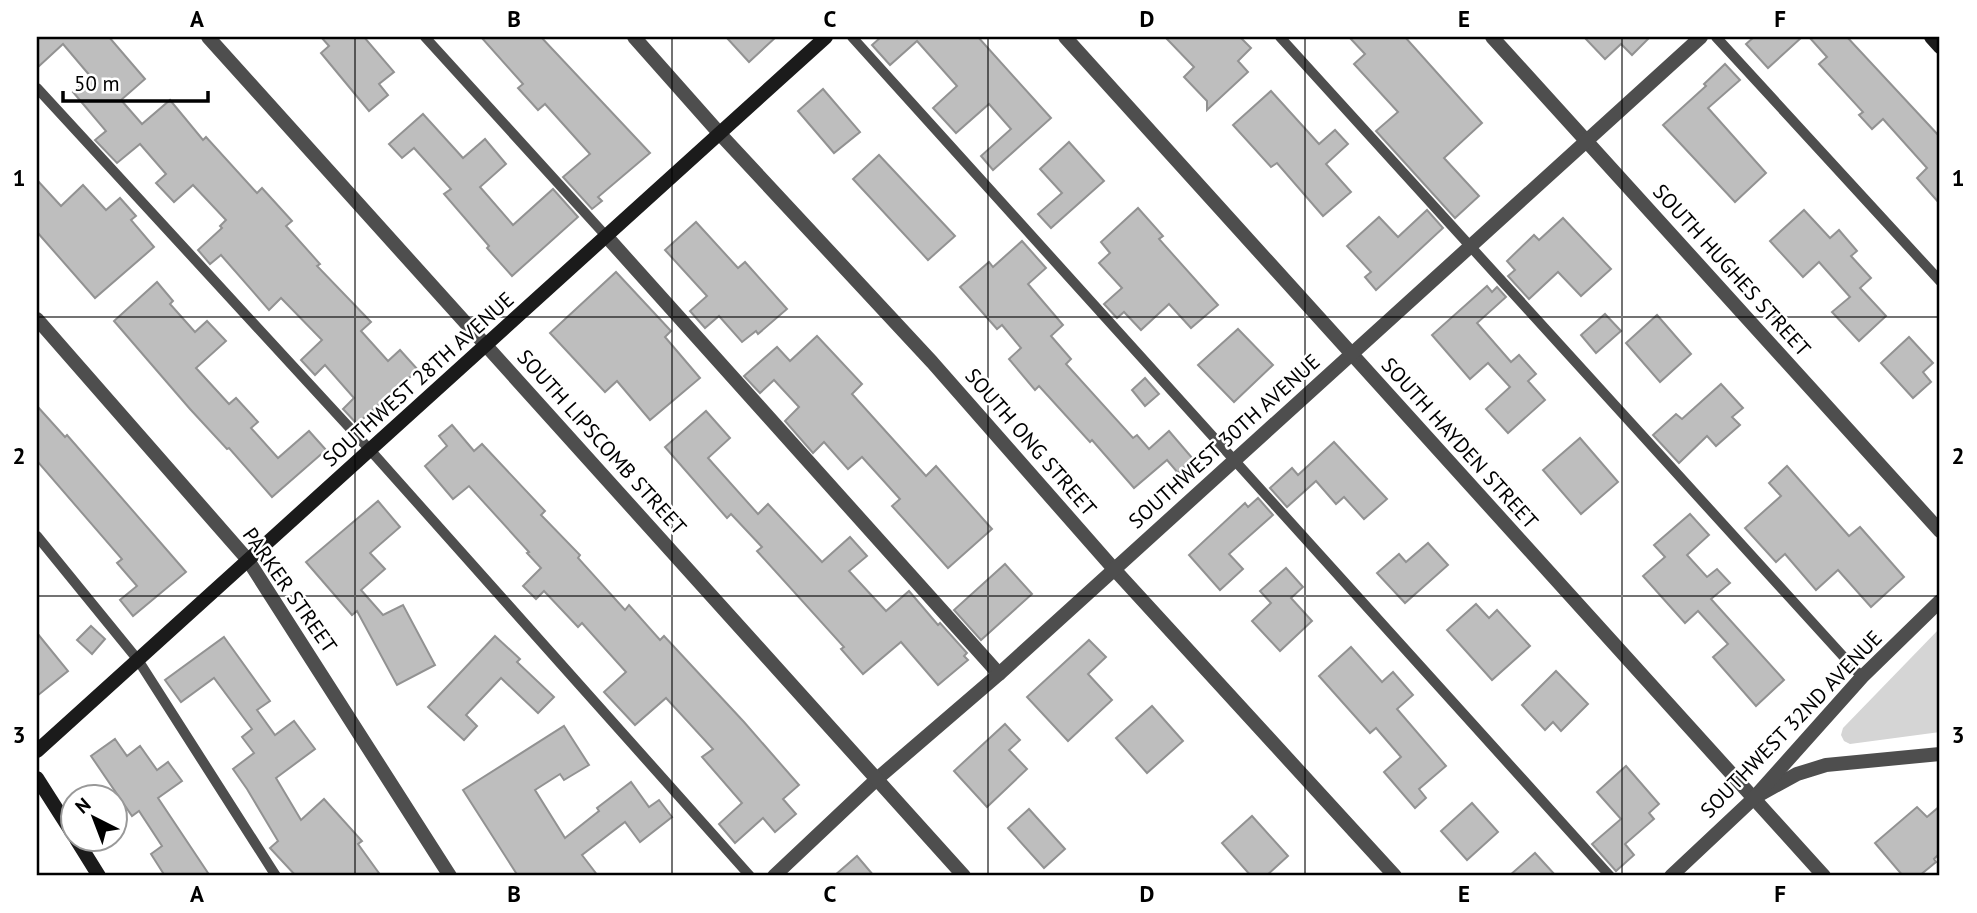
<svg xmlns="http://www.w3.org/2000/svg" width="1977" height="913" font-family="'PT Sans',sans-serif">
  <rect width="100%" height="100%" fill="#fff"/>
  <path fill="#d5d5d5" d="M1940,628V732L1850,744L1844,741L1841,735L1843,728Z"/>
  <g fill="#bebebe" stroke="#929292" stroke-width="2">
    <path d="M37,37H109L145,79L121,100L142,124L170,100L203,140L206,137L257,193L262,188L292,221L286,226L320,264L317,266L371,322L361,331L388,361L400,350L418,370L357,424L343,409L354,398L325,365L315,375L301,360L322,340L281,298L269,310L221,255L210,264L198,250L222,228L220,226L226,220L193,185L174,202L156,183L166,174L140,144L117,163L95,140L106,131L73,92L91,77L63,44L37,68Z"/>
    <path d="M321,37H364L394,72L379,84L388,95L369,111L321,53L329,46Z"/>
    <path d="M481,37H541L650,153L598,197L602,201L592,209L563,177L590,154L545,104L538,110L518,88L523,84Z"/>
    <path d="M726,37H776L749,62Z"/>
    <path d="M881,37H978L1051,118L993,170L981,156L1011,129L989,104L956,133L933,108L957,86L917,41L890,65L872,45Z"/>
    <path d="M1165,37H1240L1251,48L1238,61L1248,72L1207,110V101L1184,77L1194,67Z"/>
    <path d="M1349,37H1405L1482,123L1444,158L1479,196L1455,218L1376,131L1398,112L1354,64L1365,54Z"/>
    <path d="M1584,37H1650L1632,55L1621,44L1605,59Z"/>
    <path d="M1754,37H1802L1768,68L1746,44Z"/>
    <path d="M1809,37H1847L1940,137V204L1917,178L1927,168L1883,119L1872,129L1859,115L1863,112L1819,64L1827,57Z"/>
    <path d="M1725,64L1740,80L1708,108L1766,173L1735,202L1663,125L1706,86L1704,84Z"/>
    <path d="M823,89L860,132L834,153L798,111Z"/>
    <path d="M1271,91L1319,144L1335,130L1348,144L1326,164L1351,192L1323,216L1277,163L1271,167L1233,125Z"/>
    <path d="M423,114L463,158L485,139L506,164L480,187L513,225L553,189L578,217L512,276L487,248L489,246L444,194L451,189L414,148L402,158L389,144Z"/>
    <path d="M1069,142L1104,181L1051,228L1038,214L1062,193L1040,169Z"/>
    <path d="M879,155L955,236L928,260L853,179Z"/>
    <path d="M37,180L61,206L83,185L106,210L120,198L136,216L131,220L154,247L95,298L37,232Z"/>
    <path d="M1138,208L1163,236L1159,239L1218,305L1191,328L1169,304L1141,330L1124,312L1117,318L1104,304L1122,288L1099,263L1110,253L1101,242Z"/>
    <path d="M1427,210L1443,228L1376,290L1365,277L1371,272L1347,246L1379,217L1398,237Z"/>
    <path d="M1804,210L1830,238L1839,230L1857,251L1851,256L1871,278L1860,288L1886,316L1859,341L1832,312L1850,297L1819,262L1803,277L1770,241Z"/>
    <path d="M1563,218L1611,269L1581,296L1558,272L1529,299L1508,276L1515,270L1507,261L1534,235L1539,240Z"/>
    <path d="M696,222L738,268L745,262L787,309L758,334L756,331L742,342L719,316L705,328L690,311L707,296L665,250Z"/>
    <path d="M1022,241L1046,268L1028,284L1063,325L1051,336L1071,359L1066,364L1133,438L1137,435L1149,449L1169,431L1193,459L1178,473L1167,460L1134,488L1092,440L1090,442L1039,386L1035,390L1009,359L1021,348L1002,325L997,329L960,287L989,262L993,267Z"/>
    <path d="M616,272L671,331L665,337L700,378L650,420L617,381L605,392L550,333Z"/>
    <path d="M157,282L173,301L170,304L195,332L207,321L226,341L196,368L229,404L236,398L258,422L251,428L278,458L309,431L326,450L272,497L229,448L227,449L190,409L114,321Z"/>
    <path d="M1487,286L1492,292L1497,287L1506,297L1477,323L1511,362L1519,355L1536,374L1528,381L1545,400L1508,433L1486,409L1510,387L1488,363L1470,379L1432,335Z"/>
    <path d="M1605,314L1621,331L1596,353L1581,335Z"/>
    <path d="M1657,315L1691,354L1660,382L1626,343Z"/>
    <path d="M1238,329L1273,365L1234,402L1198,365Z"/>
    <path d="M817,336L862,384L852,394L926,476L936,466L992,529L948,568L892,506L900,499L862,457L848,469L824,442L813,453L785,421L799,407L774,380L760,393L744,376L777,347L790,361Z"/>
    <path d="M1909,337L1933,363L1923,372L1931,382L1913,398L1881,363Z"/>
    <path d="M1145,378L1159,394L1145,406L1132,390Z"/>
    <path d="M1721,384L1743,408L1732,417L1740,425L1716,446L1707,436L1679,463L1653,435L1676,414L1682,419Z"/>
    <path d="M37,406L65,437L67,435L186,572L133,616L120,600L137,586L117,563L122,559L37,461Z"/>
    <path d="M706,411L730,438L708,458L758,514L768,504L822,562L850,537L867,556L849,571L886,611L909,591L938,625L940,623L967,653L964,656L968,660L938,685L901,642L863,674L841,649L844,647L757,551L762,547L731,514L727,518L665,447Z"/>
    <path d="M452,425L474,451L482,444L545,511L541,515L580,555L578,558L625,610L629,605L660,640L664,636L744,722L799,785L783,799L796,814L775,832L763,818L735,843L719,824L742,803L702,757L713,749L666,698L635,725L604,692L626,672L582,623L578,627L544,591L536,599L523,586L541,568L527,553L529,552L469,486L453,499L425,466L447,446L439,436Z"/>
    <path d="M1580,438L1618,482L1581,514L1543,470Z"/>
    <path d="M1334,442L1387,499L1364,519L1344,497L1336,504L1316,481L1287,507L1270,488L1292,468L1298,475Z"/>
    <path d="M1787,466L1849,536L1860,527L1904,577L1871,607L1838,570L1816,590L1785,554L1776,562L1745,528L1781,496L1769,483Z"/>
    <path d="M1258,498L1273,515L1229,554L1243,569L1220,590L1189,555L1245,503L1248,507Z"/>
    <path d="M378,501L400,527L370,553L385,569L361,590L383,615L403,605L435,665L397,685L357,611L352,615L306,562Z"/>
    <path d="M1690,514L1709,535L1687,555L1707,577L1717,569L1730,583L1711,599L1784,680L1756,706L1713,657L1728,644L1698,611L1685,623L1643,576L1665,557L1654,545Z"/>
    <path d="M1428,543L1448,565L1405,603L1377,573L1399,554L1406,562Z"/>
    <path d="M1005,564L1032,594L981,640L954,610Z"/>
    <path d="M1286,568L1303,587L1291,598L1312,621L1280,651L1252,621L1271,603L1260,591Z"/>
    <path d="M1476,604L1489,618L1497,610L1530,646L1492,680L1447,630Z"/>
    <path d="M91,626L105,639L92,654L77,640Z"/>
    <path d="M37,633L68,671L37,696Z"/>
    <path d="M495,636L520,659L517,662L554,697L538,713L501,678L466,715L477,726L464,740L428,707Z"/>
    <path d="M224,637L270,701L257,710L275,735L294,721L315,749L276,778L301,820L324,799L362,841L358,844L381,876H296L270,848L278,841L247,789L233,769L254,753L242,737L252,729L214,678L181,702L165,680Z"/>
    <path d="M1089,640L1106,657L1088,674L1112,700L1068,741L1027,697Z"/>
    <path d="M1351,647L1382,682L1393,672L1413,695L1397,709L1446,766L1419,789L1426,798L1415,808L1384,772L1401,757L1376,728L1370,733L1319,676Z"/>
    <path d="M1556,671L1588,704L1561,731L1553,722L1545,730L1522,705Z"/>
    <path d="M1152,706L1183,741L1147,773L1116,738Z"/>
    <path d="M1005,724L1020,740L1009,750L1027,769L987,807L954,771Z"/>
    <path d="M564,726L589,765L564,780L560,774L535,790L565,838L599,811L597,808L631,782L649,807L659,800L672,817L640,842L625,822L582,855L598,876H518L463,790Z"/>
    <path d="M115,739L127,756L140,746L157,770L168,762L182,781L158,798L210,876H165L151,854L162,846L139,811L132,816L91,756Z"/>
    <path d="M1626,766L1659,804L1649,813L1654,819L1625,844L1634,855L1616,871L1592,844L1621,819L1597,792Z"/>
    <path d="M1472,803L1498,832L1467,860L1441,831Z"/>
    <path d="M1940,806V853L1934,859L1936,862L1919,876H1903L1875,843L1917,807L1927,817Z"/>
    <path d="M1029,809L1065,849L1044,868L1008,828Z"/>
    <path d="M1252,816L1288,856L1266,876H1251L1222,843Z"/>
    <path d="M1535,853L1556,876H1509Z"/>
    <path d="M857,856L874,876H834Z"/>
  </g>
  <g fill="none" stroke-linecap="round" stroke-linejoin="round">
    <g stroke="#4e4e4e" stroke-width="10">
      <path d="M425,37L607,237"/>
      <path d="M852,37L1610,876"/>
      <path d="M1280,37L1862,677"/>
      <path d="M1716,37L1940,281"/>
      <path d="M37,88L371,451L750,876"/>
      <path d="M37,536L138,660L276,876"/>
    </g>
    <g stroke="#4e4e4e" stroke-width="14">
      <path d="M634,37L720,134L932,362L1113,568L1395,876"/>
      <path d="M1065,37L1824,876"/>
      <path d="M1492,37L1940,531"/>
      <path d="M607,237L999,674"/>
      <path d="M37,319L248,560L450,876"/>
      <path d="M1757,796L1797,774L1826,765L1940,754"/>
      <path d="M774,876L878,778L999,674L1701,37"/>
    </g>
    <g stroke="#4e4e4e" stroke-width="14">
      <path d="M208,37L964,876"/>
      <path d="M1671,876L1753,799L1862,677L1940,601"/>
    </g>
    <g stroke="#1b1b1b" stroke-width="14">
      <path d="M1931,37L1940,47"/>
      <path d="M37,751C301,514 564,276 826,37"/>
      <path d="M37,778L74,836"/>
      <path d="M76,839L99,876"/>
    </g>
  </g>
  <path fill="none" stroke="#000" stroke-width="2" stroke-opacity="0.55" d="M355,37V876M672,37V876M988,37V876M1305,37V876M1622,37V876M37,317H1940M37,596H1940"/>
  <g text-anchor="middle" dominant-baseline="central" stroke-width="5" stroke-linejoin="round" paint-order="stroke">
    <g font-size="21" fill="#000" stroke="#fff">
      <text transform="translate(1732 270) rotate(48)">SOUTH HUGHES STREET</text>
      <text transform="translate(418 379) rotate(-42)">SOUTHWEST 28TH AVENUE</text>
      <text transform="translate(1224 441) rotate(-42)">SOUTHWEST 30TH AVENUE</text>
      <text transform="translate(602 442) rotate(48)">SOUTH LIPSCOMB STREET</text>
      <text transform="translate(1031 442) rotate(49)">SOUTH ONG STREET</text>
      <text transform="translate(1460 443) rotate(48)">SOUTH HAYDEN STREET</text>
      <text transform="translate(290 590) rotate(55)">PARKER STREET</text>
      <text transform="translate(1791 724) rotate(-46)">SOUTHWEST 32ND AVENUE</text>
    </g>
  </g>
  <rect width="1977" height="913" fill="none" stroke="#ffffff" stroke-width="77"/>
  <g transform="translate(94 818) rotate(318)"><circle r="33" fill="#ffffff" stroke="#999999" stroke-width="2"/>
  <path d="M0-5L12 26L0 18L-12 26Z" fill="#000000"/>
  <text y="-10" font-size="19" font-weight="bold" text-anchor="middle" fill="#000000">N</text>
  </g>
  <path d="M63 91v10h145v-10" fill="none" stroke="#000000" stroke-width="3.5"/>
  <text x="74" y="91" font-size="21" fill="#000000" stroke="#ffffff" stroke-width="5" paint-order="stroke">50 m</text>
  <rect x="38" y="38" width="1900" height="836" fill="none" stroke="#000" stroke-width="2.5"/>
  <g font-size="23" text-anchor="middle" font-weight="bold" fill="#000">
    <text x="197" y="27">A</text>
    <text x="514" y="27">B</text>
    <text x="830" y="27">C</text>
    <text x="1147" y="27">D</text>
    <text x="1464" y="27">E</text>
    <text x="1780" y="27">F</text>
    <text x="19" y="186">1</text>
    <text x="1958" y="186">1</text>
    <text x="19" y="464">2</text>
    <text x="1958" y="464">2</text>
    <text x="19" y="743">3</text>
    <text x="1958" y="743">3</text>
    <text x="197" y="902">A</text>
    <text x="514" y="902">B</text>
    <text x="830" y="902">C</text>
    <text x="1147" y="902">D</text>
    <text x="1464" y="902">E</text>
    <text x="1780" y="902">F</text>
  </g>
</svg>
